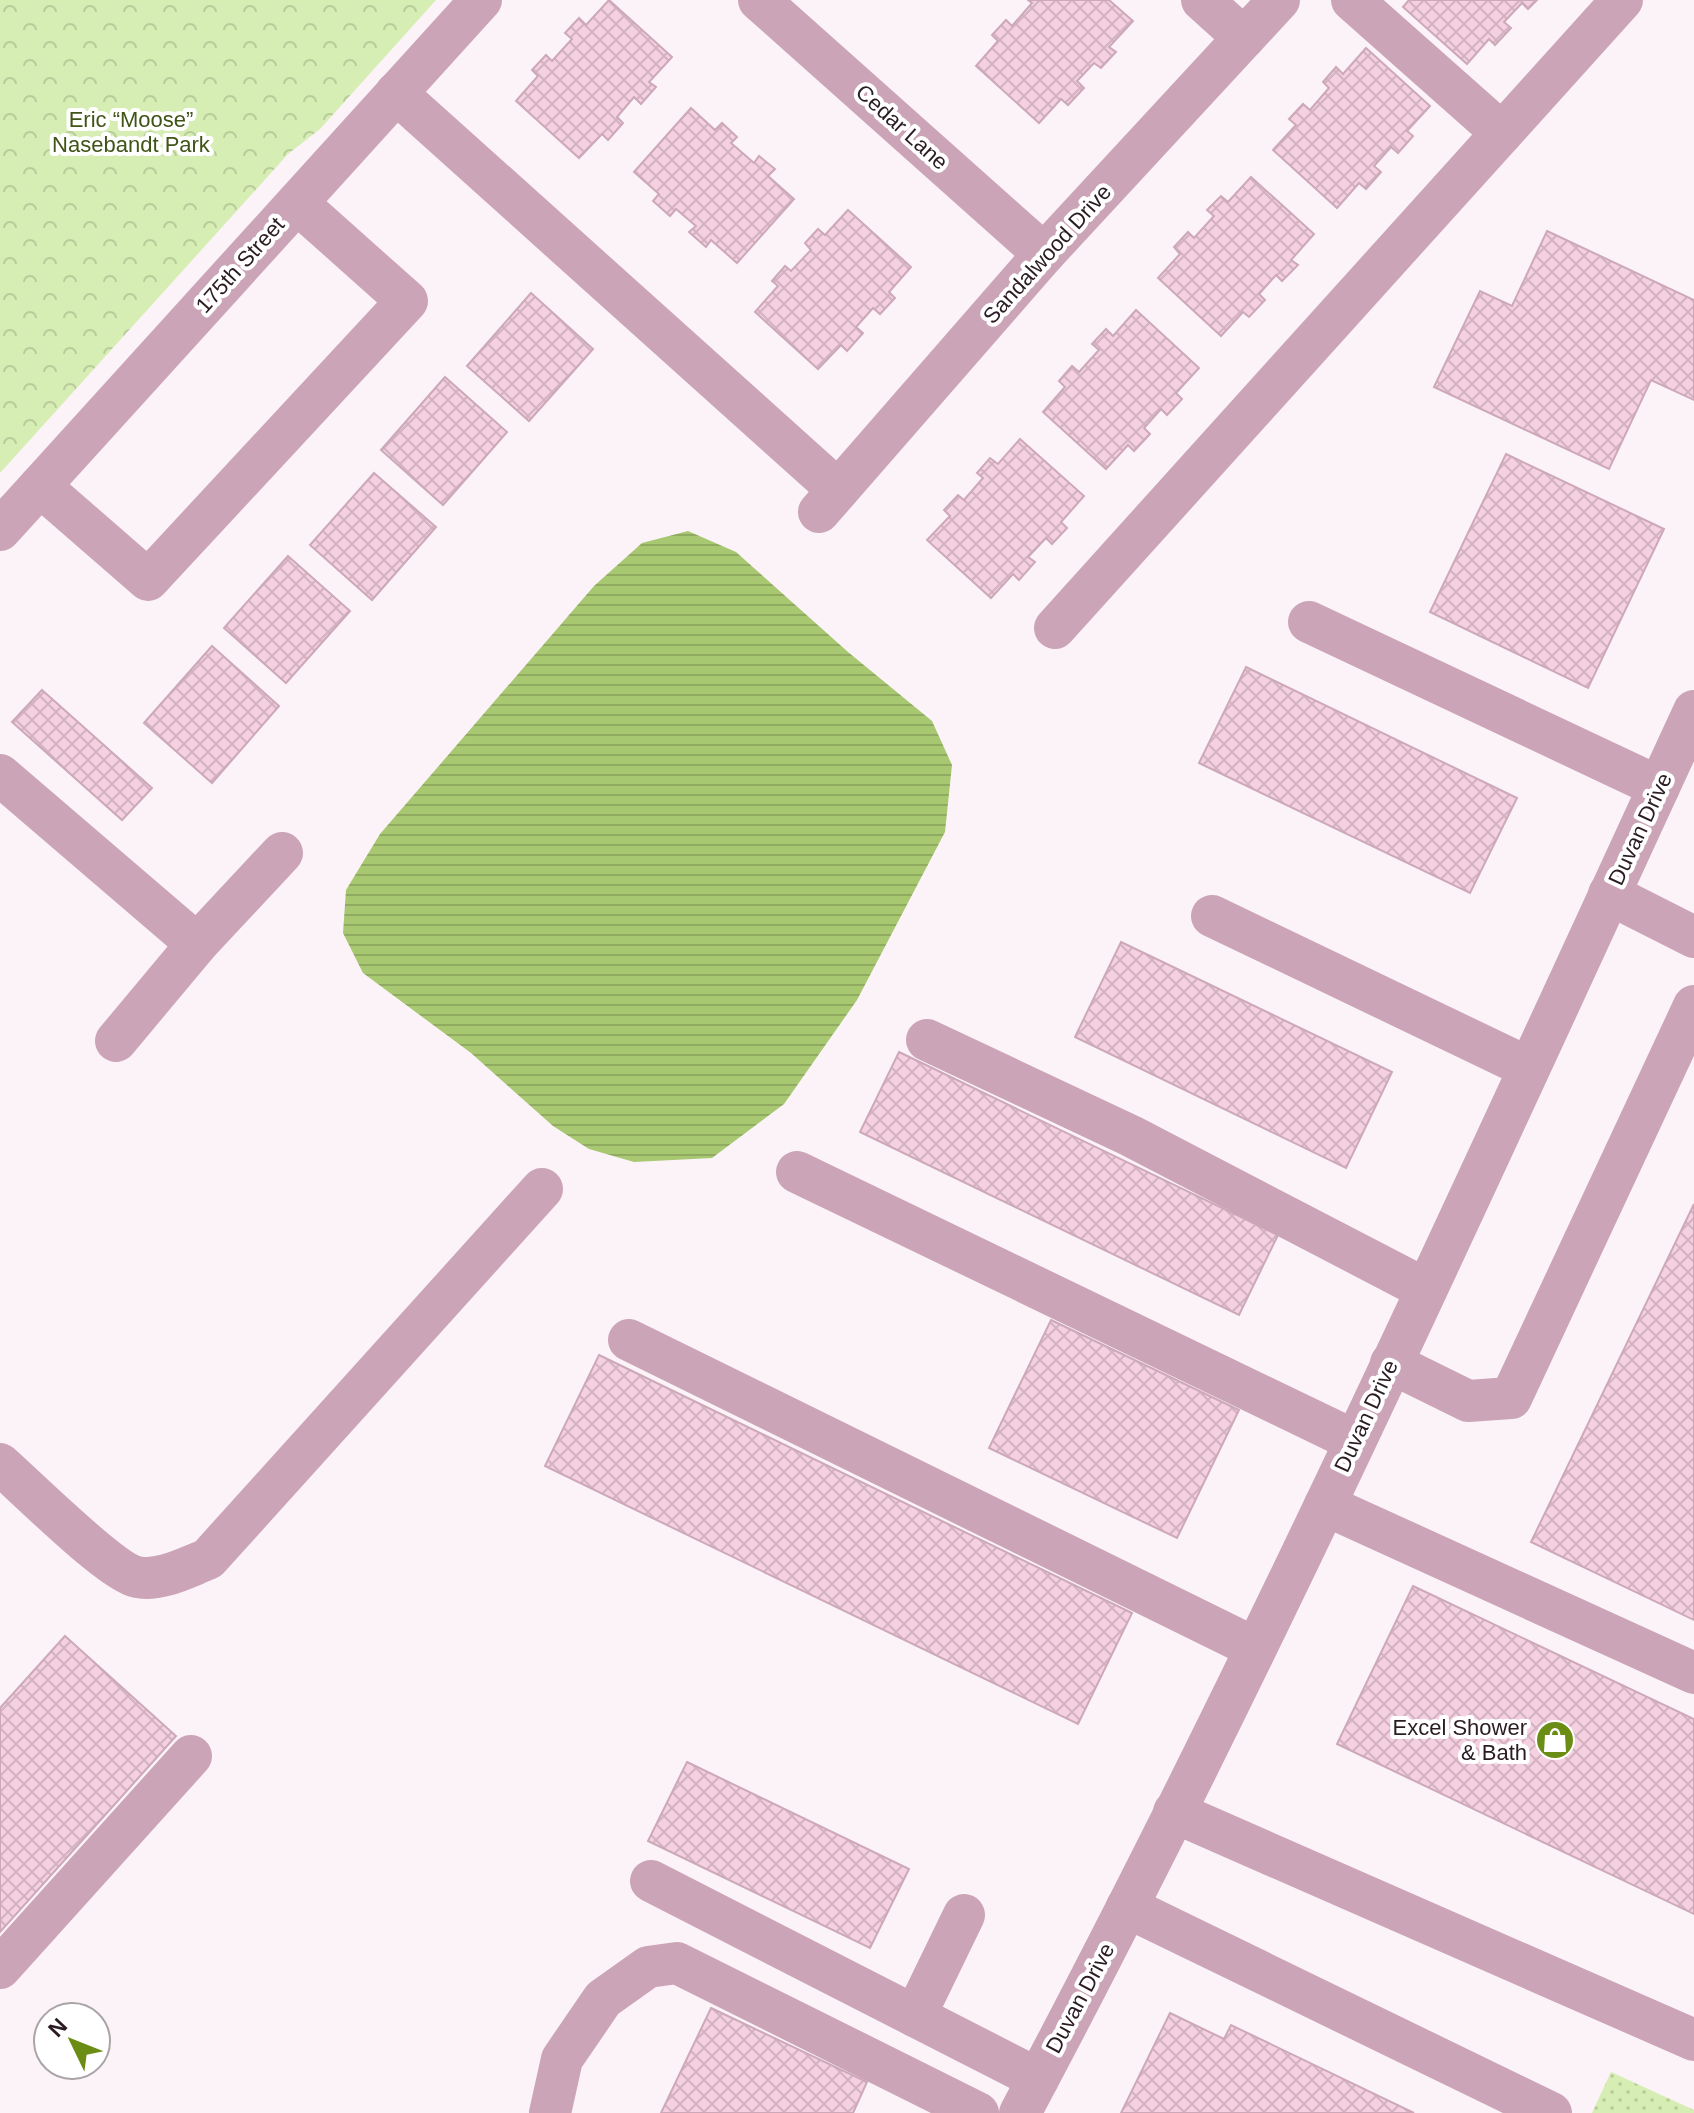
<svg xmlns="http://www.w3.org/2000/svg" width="1694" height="2113" font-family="Helvetica,sans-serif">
  <defs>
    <pattern id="grass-dots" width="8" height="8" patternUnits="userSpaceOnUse" patternTransform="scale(2)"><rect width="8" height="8" fill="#d6edb3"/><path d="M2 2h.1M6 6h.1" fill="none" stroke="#b8cb9a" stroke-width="1.8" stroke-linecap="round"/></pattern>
    <pattern id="park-crowns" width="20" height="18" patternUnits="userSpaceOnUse" patternTransform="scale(2)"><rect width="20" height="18" fill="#d6edb3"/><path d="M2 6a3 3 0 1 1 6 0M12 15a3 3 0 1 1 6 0" fill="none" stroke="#b8cb9a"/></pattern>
    <pattern id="water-rules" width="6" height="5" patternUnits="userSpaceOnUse" patternTransform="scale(2)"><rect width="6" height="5" fill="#a8c771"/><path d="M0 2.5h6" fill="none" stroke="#91aa62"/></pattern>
    <pattern id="building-cross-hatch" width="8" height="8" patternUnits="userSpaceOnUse" patternTransform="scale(2)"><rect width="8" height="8" fill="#f5d0e1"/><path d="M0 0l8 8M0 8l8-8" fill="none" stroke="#d2b2c1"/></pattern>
  </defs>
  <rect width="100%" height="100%" fill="#fbf3f7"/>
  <path fill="url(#grass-dots)" d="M1611,2072L1694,2110V2113H1592Z"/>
  <path fill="url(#park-crowns)" d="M0,0H436L320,129L288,154L0,473Z"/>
  <path fill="url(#water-rules)" d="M688,531L736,552L848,652L932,721L952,765L945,832L857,1000L784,1104L712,1158L634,1162L589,1149L553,1126L471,1053L363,973L343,933L346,890L380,834L594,586L642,543Z"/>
  <g fill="url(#building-cross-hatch)" stroke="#cda8b9" stroke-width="2">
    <path d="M609,0L672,57L649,82L656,87L641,104L634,97L617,117L623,123L608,140L602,134L579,158L516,101L538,76L532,70L546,55L552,61L572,39L565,33L579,18L586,25Z"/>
    <path d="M1028,0H1109L1133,21L1109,47L1116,52L1101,68L1094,63L1077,81L1084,88L1068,105L1061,99L1039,123L976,66L998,41L992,35L1006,20L1012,26L1032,3Z"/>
    <path d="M1409,0H1537L1528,9L1522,3L1504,22L1511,28L1495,45L1489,39L1467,64L1403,7Z"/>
    <path d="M1366,48L1430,106L1407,131L1413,136L1398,153L1391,147L1374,166L1381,172L1366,189L1359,183L1337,208L1273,150L1296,125L1289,119L1303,104L1310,110L1329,88L1323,82L1336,67L1343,74Z"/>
    <path d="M691,108L715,130L722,123L737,137L731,143L754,163L759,156L775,169L768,176L794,199L737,263L711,240L706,247L689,232L696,226L676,209L670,216L653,201L659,194L634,172Z"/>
    <path d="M1251,177L1314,234L1291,260L1298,265L1282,281L1276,275L1259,294L1265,300L1249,317L1243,312L1221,336L1158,278L1180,254L1174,247L1188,232L1194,238L1214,216L1207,210L1221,196L1228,202Z"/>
    <path d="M848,210L911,267L889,292L895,298L880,314L873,308L856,327L863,333L847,351L841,345L818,369L755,312L778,286L772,281L785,266L791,271L811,250L805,243L818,229L825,235Z"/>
    <path d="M1547,231L1694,300V400L1651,380L1609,469L1434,387L1480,291L1512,306Z"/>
    <path d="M531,293L593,349L529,421L467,366Z"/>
    <path d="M1136,310L1199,368L1176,393L1182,399L1167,415L1161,409L1144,428L1150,434L1134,451L1128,445L1106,469L1043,412L1065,387L1059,381L1072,366L1079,372L1099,350L1092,344L1106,329L1113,336Z"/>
    <path d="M445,377L507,432L443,505L381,450Z"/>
    <path d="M1020,439L1084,496L1061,522L1067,528L1052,544L1046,538L1028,557L1035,562L1019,580L1013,574L991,598L927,540L950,516L944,510L958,495L964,500L983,478L977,473L990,458L998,464Z"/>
    <path d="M1506,454L1664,529L1588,688L1430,612Z"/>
    <path d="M374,473L436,527L372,600L310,545Z"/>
    <path d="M288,556L350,611L286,683L224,628Z"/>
    <path d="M212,646L279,706L212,783L144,723Z"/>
    <path d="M1246,667L1517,798L1470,893L1199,763Z"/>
    <path d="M42,690L152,788L122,820L12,722Z"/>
    <path d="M1121,942L1392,1072L1346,1168L1075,1037Z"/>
    <path d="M899,1052L1278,1235L1239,1315L860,1132Z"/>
    <path d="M1694,1204V1620L1531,1542Z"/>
    <path d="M1051,1320L1239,1410L1177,1538L989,1448Z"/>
    <path d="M599,1355L1132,1613L1078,1724L545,1466Z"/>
    <path d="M1413,1586L1694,1719V1914L1337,1744Z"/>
    <path d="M65,1636L176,1736L0,1932V1708Z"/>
    <path d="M687,1762L909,1869L870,1948L648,1841Z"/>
    <path d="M711,2008L867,2082L853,2113H661Z"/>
    <path d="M1170,2013L1224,2039L1231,2025L1414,2113H1121Z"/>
  </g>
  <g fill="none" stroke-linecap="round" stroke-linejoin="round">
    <g stroke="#cca4b7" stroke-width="42">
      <path d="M759,0L1044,254"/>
      <path d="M1202,0L1244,38"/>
      <path d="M1352,0L1502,133"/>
      <path d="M396,93L838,490"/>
      <path d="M40,486L148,580L407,301L297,203"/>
      <path d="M819,512L1044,254L1279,0"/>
      <path d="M0,530L481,0"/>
      <path d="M1309,622L1659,787"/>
      <path d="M1055,628L1622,0"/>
      <path d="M0,775L197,944"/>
      <path d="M1609,894L1694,937"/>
      <path d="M1212,916L1529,1068"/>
      <path d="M927,1040L1131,1136L1425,1289"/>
      <path d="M116,1041L197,944L282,853"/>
      <path d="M797,1172L1355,1441"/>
      <path d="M629,1340L1255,1648"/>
      <path d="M1391,1363L1468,1401L1511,1398L1694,1006"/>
      <path d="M0,1464C25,1486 111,1572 137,1577C160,1582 187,1567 208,1559L542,1189"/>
      <path d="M1325,1505L1694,1673"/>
      <path d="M1174,1812L1694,2040"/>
      <path d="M651,1881L1038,2079"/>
      <path d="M1127,1907L1551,2113"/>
      <path d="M0,1968L191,1756"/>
      <path d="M915,2016L964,1915"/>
      <path d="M550,2113L562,2059L603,1999L648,1967L677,1963L978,2113"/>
      <path d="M1020,2113C1264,1655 1477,1181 1694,711"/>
    </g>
  </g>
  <defs>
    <g id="shop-disc" transform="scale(2)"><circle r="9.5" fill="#6b8d14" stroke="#fff"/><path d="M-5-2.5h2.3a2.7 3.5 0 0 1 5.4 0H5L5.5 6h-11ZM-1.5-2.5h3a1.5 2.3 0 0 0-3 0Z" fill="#fff"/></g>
  </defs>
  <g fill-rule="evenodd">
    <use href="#shop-disc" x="1555" y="1740"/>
  </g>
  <g text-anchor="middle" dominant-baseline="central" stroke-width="8" stroke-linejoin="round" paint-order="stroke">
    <g font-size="22" fill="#415417" stroke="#fff">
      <text x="131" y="119">Eric “Moose”<tspan x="131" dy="25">Nasebandt Park</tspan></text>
    </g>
    <g font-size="22" fill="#2a1c22" stroke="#fff">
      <text transform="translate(902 127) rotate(42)">Cedar Lane</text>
      <text transform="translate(1047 254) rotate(-48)">Sandalwood Drive</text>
      <text transform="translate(240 265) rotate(-48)">175th Street</text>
      <text transform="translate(1640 829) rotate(-65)">Duvan Drive</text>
      <text transform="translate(1366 1416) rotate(-65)">Duvan Drive</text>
      <text transform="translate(1080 1998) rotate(-62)">Duvan Drive</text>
    </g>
    <g font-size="22" fill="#2a1c22" stroke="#fff" text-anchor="end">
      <text x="1527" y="1727">Excel Shower<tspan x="1527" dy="25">&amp; Bath</tspan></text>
    </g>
  </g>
  <g transform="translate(72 2041) rotate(313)"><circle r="38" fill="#ffffff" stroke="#aaa4a7" stroke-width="2"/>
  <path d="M0-6L14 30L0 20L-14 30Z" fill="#6b8d14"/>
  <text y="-12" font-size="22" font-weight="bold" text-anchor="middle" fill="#2a1c22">N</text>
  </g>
</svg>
